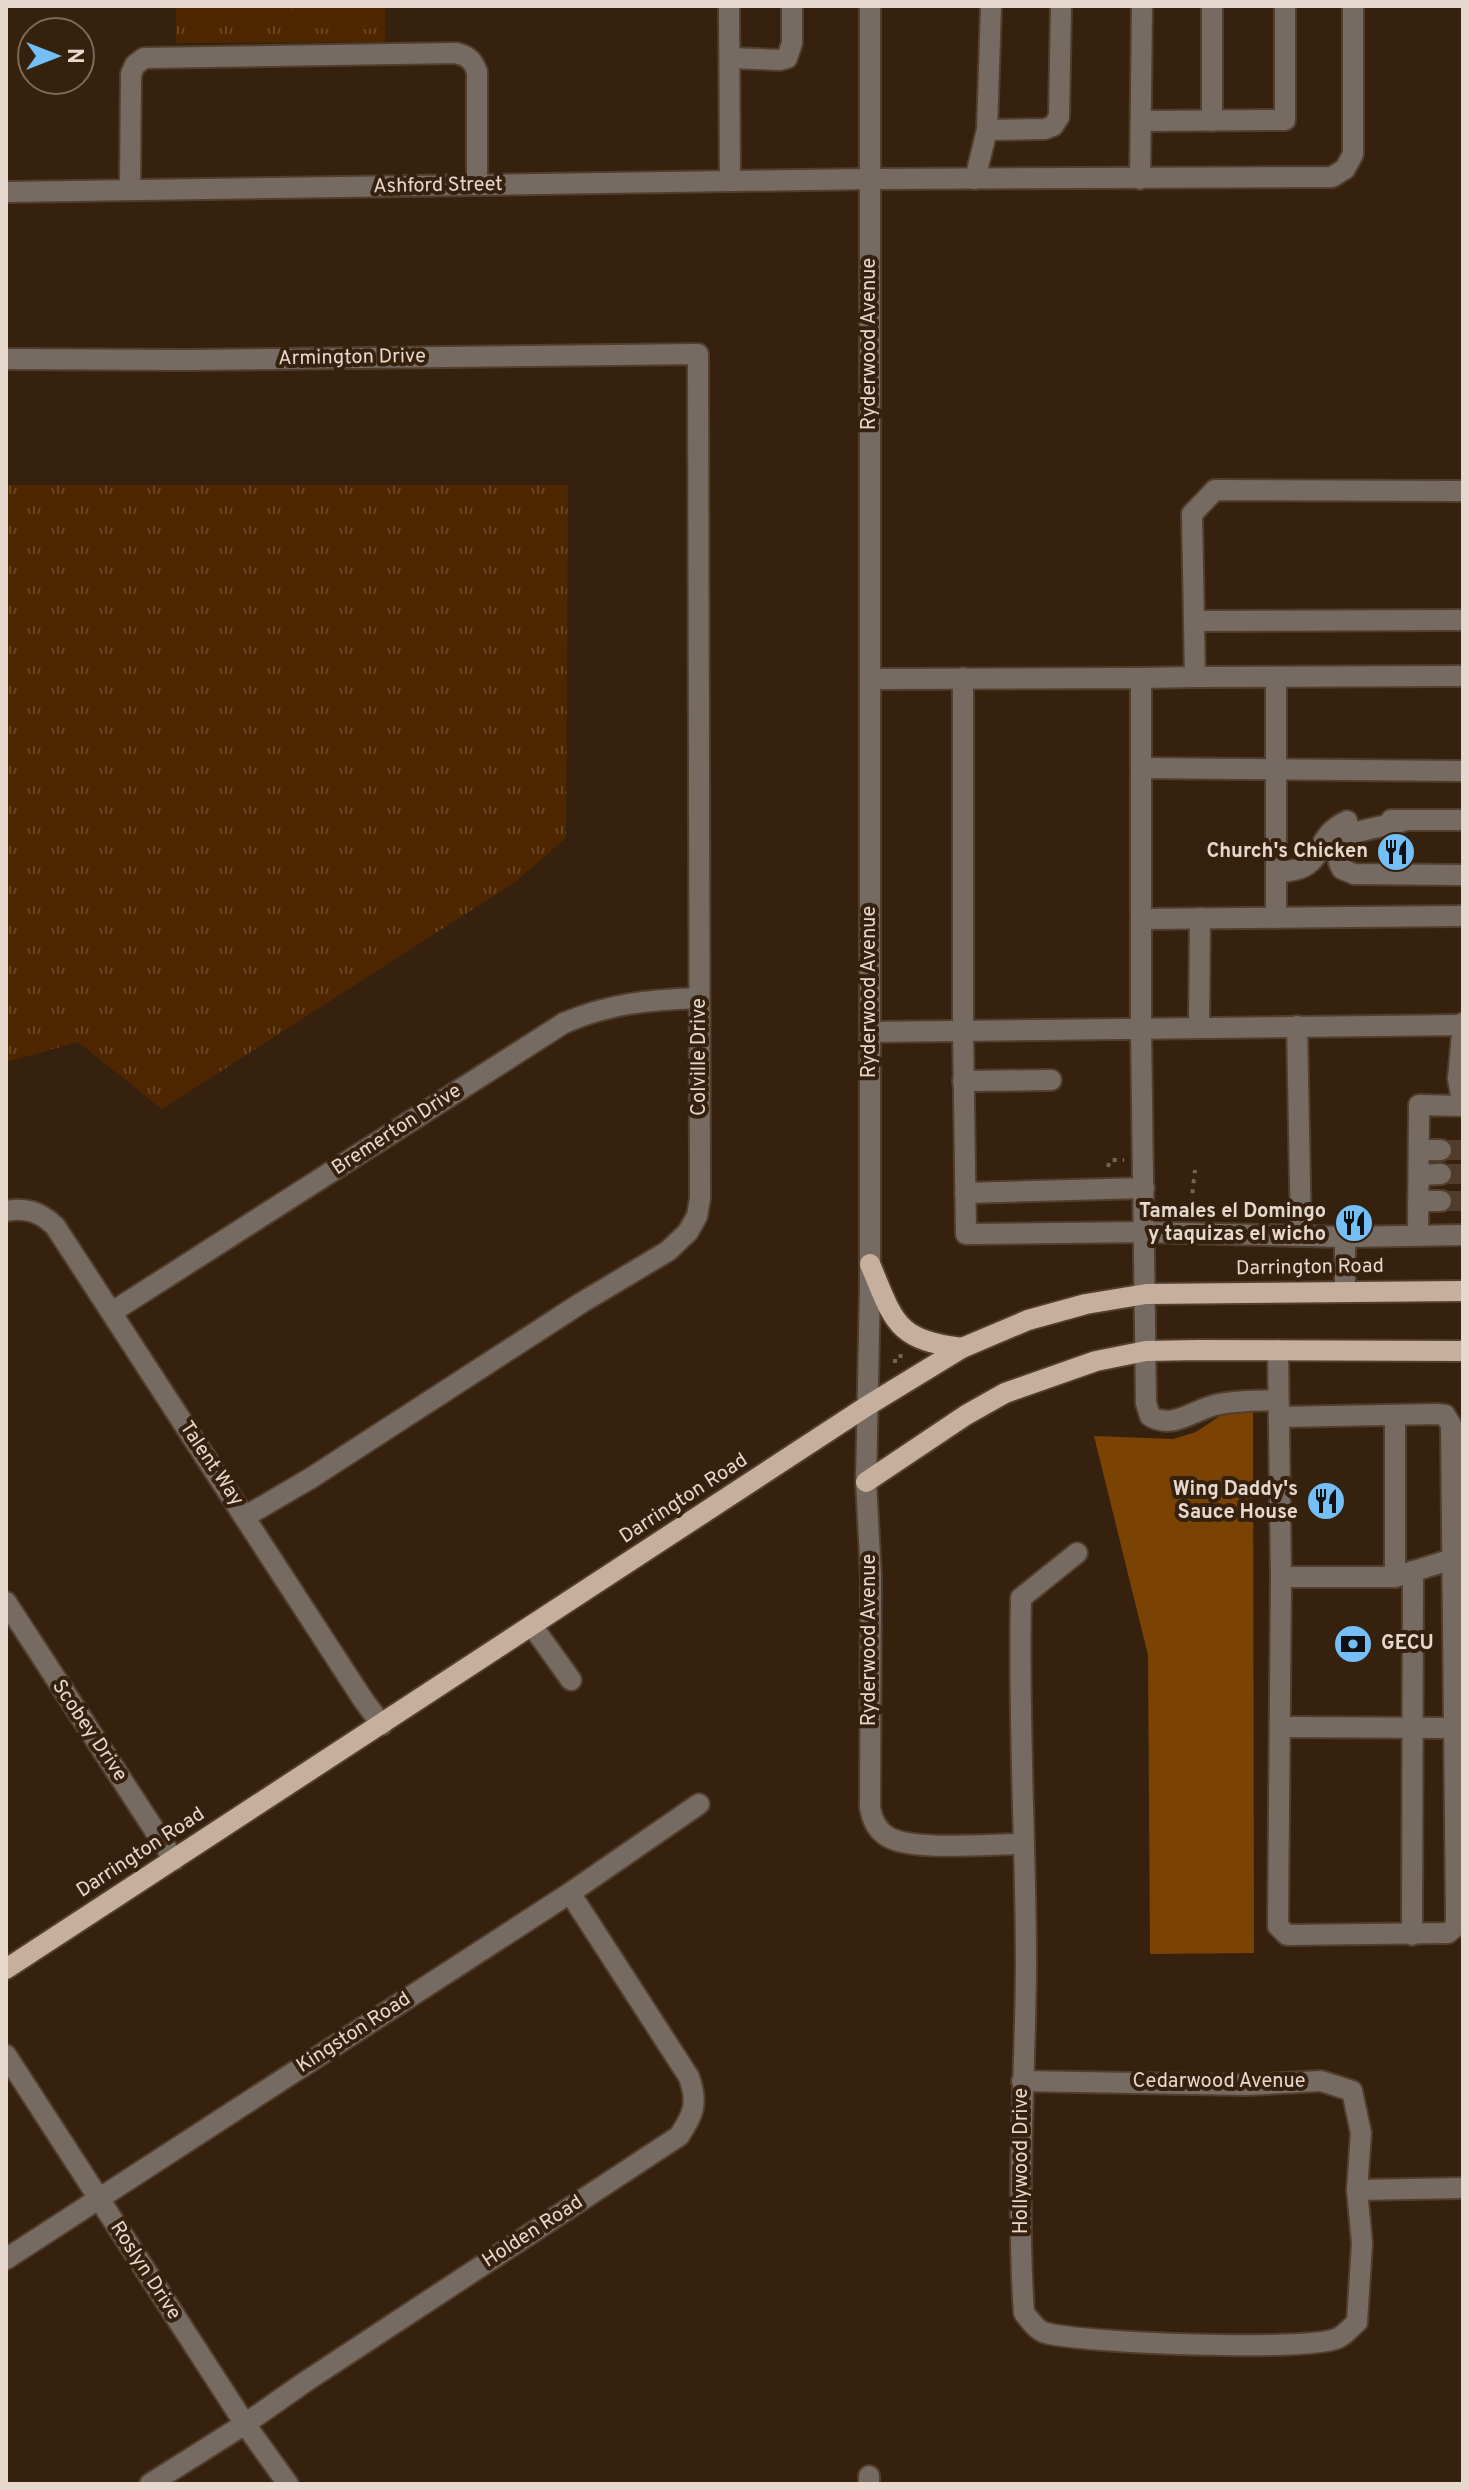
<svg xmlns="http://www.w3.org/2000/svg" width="1469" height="2490" font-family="Overpass,sans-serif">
  <defs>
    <pattern id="grass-tufts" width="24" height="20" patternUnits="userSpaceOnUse" patternTransform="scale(2)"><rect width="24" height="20" fill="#4e2700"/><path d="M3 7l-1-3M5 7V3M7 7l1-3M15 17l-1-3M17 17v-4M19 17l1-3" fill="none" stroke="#684624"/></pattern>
  </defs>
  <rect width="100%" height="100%" fill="#36210f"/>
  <g fill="url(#grass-tufts)">
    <path d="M176,6H385V42L176,43Z"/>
    <path d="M6,485H568L566,838L515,882L162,1109L78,1042L6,1062Z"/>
  </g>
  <g fill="#4e2700">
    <path d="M191,6H266V22H192Z"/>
    <path d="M292,6H371V29L292,28Z"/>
  </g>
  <path fill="#7a4304" d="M1253,1412L1254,1953L1150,1954L1148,1655L1094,1436L1173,1439L1196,1432L1223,1414Z"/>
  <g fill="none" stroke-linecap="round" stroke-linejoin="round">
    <g stroke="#513c2c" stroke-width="20" stroke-dasharray="20 10" stroke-linecap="butt">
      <path d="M1441,1150H1463"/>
      <path d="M1441,1174H1463"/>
      <path d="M1441,1201H1463"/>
    </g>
    <g stroke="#523e2d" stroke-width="24">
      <g id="minor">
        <path d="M729,6L730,181"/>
        <path d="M870,6V1286L866,1482L871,1576L870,1807C872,1820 878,1832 890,1838C917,1851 990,1844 1022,1844"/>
        <path d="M1212,6V121"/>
        <path d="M730,58L780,60L787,58L792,43V6"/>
        <path d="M1141,121L1285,120V6"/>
        <path d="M987,130L991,6"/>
        <path d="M975,179L987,130L1045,129L1053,126L1059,117L1061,6"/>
        <path d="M1140,179L1142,6"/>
        <path d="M130,190L131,74L135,65L144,58L456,53C468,56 473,60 477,72V185"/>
        <path d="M6,192L870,179L1332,177L1345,169L1353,154V6"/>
        <path d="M6,359L185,360L698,354L700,1198L697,1216L688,1232L668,1251L581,1303L311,1478L246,1516"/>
        <path d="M1195,621L1463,620"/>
        <path d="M1195,677L1463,676"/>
        <path d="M1276,677V918"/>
        <path d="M963,678V1031L966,1234L1145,1232L1345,1237V1291"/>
        <path d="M1141,678L1195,677L1192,514L1215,490L1463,491"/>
        <path d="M870,679L1141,678V1028L1146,1403L1150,1416C1172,1430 1194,1410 1215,1405C1236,1400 1258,1401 1278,1400"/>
        <path d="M1141,768L1463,771"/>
        <path d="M1391,820H1463"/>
        <path d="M1404,821L1344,835C1337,847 1335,857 1342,869L1354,874L1463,875"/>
        <path d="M1276,872C1331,871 1308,839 1347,821"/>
        <path d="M1141,919L1463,916"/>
        <path d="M1297,1026L1301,1235"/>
        <path d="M1199,1028L1200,918"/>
        <path d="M870,1032L1462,1025"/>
        <path d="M963,1081L1051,1080"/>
        <path d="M1419,1150H1441"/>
        <path d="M1419,1175L1441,1174"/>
        <path d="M965,1193L1144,1188"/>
        <path d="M1418,1201H1441"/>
        <path d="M6,1211C26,1207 40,1212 55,1226L364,1701L382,1725"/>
        <path d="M1418,1234L1419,1105L1463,1106L1458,1079L1463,1023"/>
        <path d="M1345,1237L1463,1235"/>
        <path d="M112,1312L564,1023C610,1003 650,1000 699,998"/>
        <path d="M1278,1350L1281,1577L1278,1926L1287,1935L1448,1933L1455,1927L1456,1919L1451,1425L1445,1415L1438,1414L1279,1417"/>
        <path d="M1395,1415V1577"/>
        <path d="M1281,1577H1395L1462,1556"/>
        <path d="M6,1602L174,1860"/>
        <path d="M533,1627L571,1680"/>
        <path d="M1280,1727L1455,1728"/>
        <path d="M1412,1935L1413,1571"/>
        <path d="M6,2055L245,2424L288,2484"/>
        <path d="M1022,2081L1247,2085L1321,2081L1352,2091L1361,2133L1357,2190L1362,2243L1357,2322C1351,2327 1345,2335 1338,2338C1309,2352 1082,2343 1046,2333C1037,2331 1030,2320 1024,2313C1016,2198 1025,2083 1026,1968C1026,1844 1018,1721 1021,1598L1077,1553"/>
        <path d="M1357,2190L1463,2188"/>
        <path d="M6,2259L570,1893L699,1804"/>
        <path d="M869,2476V2484"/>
        <path d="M150,2484L245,2424L305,2382L679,2136C694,2114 698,2103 689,2077L570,1893"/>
      </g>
    </g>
    <g stroke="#523e2d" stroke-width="24">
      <g id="major">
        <path d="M870,1264C894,1321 895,1340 962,1348"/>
        <path d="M866,1482L966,1415L1005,1393L1096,1361L1146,1351L1199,1350L1463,1351"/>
        <path d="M6,1969L867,1406L962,1348L1028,1320L1086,1304L1146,1294L1463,1291"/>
      </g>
    </g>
    <g stroke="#766354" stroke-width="4" stroke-dasharray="4 6" stroke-linecap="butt">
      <path d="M1108,1167L1110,1160H1124"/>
      <path d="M1190,1213L1195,1170"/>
      <path d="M893,1361H900L901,1352"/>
    </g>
    <use href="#minor" stroke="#766b62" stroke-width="20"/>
    <use href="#major" stroke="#c6af9d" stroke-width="20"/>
  </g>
  <defs>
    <g id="restaurant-disc" transform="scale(2)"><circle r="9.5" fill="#74c0f6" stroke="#36210f"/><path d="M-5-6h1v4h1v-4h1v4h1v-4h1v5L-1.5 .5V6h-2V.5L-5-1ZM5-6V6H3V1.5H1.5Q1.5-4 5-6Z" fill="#111"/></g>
    <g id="bank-disc" transform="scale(2)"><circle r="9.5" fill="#74c0f6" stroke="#36210f"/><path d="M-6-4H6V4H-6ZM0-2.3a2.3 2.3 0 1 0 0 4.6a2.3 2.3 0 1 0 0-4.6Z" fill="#111"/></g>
  </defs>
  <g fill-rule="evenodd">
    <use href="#restaurant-disc" x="1396" y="852"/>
    <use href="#restaurant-disc" x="1354" y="1223"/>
    <use href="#restaurant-disc" x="1326" y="1501"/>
    <use href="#bank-disc" x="1353" y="1644"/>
  </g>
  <g text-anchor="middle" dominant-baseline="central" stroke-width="8" stroke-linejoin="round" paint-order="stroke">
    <g font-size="20" fill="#e7d8cd" stroke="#36210f">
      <text transform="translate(438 186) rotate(-1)">Ashford Street</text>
      <text transform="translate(870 344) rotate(-90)">Ryderwood Avenue</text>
      <text transform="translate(352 358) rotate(-1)">Armington Drive</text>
      <text transform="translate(870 992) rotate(-90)">Ryderwood Avenue</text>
      <text transform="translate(700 1057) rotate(-90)">Colville Drive</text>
      <text transform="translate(397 1130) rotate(-33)">Bremerton Drive</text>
      <text transform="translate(1310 1268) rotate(-1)">Darrington Road</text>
      <text transform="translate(211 1464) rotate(56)">Talent Way</text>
      <text transform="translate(684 1499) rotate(-33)">Darrington Road</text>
      <text transform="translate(870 1640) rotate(-90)">Ryderwood Avenue</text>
      <text transform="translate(89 1731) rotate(56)">Scobey Drive</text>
      <text transform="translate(141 1853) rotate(-33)">Darrington Road</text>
      <text transform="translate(354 2033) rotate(-33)">Kingston Road</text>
      <text x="1219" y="2082">Cedarwood Avenue</text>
      <text transform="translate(1022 2161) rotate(-90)">Hollywood Drive</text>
      <text transform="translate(533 2232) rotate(-33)">Holden Road</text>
      <text transform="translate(145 2271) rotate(57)">Roslyn Drive</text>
    </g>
    <g font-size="20" font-weight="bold" fill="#e7d8cd" stroke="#36210f" text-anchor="end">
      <text x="1368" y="852">Church's Chicken</text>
      <text x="1326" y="1212">Tamales el Domingo<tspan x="1326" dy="23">y taquizas el wicho</tspan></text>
      <text x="1298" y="1490">Wing Daddy's<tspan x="1298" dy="23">Sauce House</tspan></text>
      <text x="1381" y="1644" text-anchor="start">GECU</text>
    </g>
  </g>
  <rect width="1469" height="2490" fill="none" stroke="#e7d8cd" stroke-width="16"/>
  <g transform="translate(56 56) rotate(90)"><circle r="38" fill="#36210f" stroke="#7d6a5b" stroke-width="2"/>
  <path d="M0-6L14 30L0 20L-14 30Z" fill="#74c0f6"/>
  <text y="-12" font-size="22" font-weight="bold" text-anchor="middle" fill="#e7d8cd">N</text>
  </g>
</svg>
